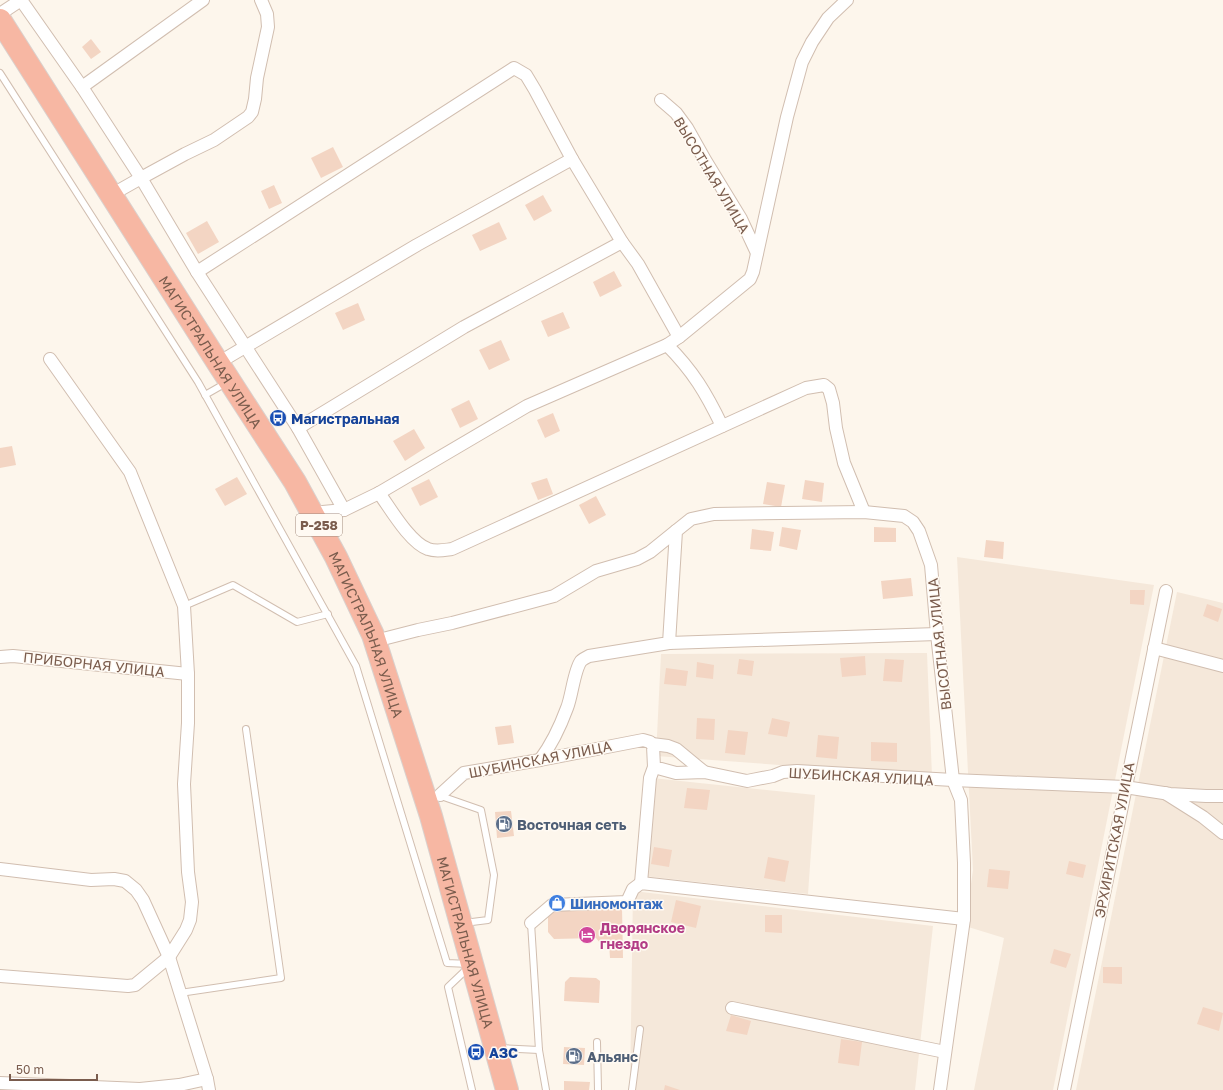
<svg xmlns="http://www.w3.org/2000/svg" width="1223" height="1090" font-family="'Golos Text',sans-serif">
  <rect width="100%" height="100%" fill="#fdf6ec"/>
  <g fill="#f5e8da">
    <path d="M957,557L1154,585L1053,1090H974L1004,938L965,926L973,870Z"/>
    <path d="M1177,592L1223,603V1090H1076Z"/>
    <path d="M927,653L932,776L656,756L661,654Z"/>
    <path d="M652,778L815,795L808,894L644,876Z"/>
    <path d="M633,891L933,926L915,1090H630Z"/>
  </g>
  <g fill="#f3d5c3">
    <path d="M91,39L101,52L91,59L82,47Z"/>
    <path d="M333,147L343,167L321,178L311,158Z"/>
    <path d="M274,185L282,203L269,209L261,191Z"/>
    <path d="M543,195L552,211L534,221L525,205Z"/>
    <path d="M207,221L219,242L198,254L186,233Z"/>
    <path d="M499,222L507,239L480,251L472,235Z"/>
    <path d="M614,271L622,286L600,297L593,282Z"/>
    <path d="M358,303L365,320L343,330L335,313Z"/>
    <path d="M563,312L570,328L548,337L541,321Z"/>
    <path d="M501,340L510,360L489,370L479,350Z"/>
    <path d="M469,400L478,419L460,428L451,409Z"/>
    <path d="M553,413L560,431L545,438L537,420Z"/>
    <path d="M414,429L425,448L405,461L393,441Z"/>
    <path d="M12,446L16,465L0,468V448Z"/>
    <path d="M237,477L247,494L225,506L215,489Z"/>
    <path d="M547,478L553,494L538,500L531,483Z"/>
    <path d="M429,479L438,497L420,506L411,488Z"/>
    <path d="M805,480L824,483L822,502L802,499Z"/>
    <path d="M767,482L785,485L781,507L763,504Z"/>
    <path d="M596,496L606,515L589,524L579,505Z"/>
    <path d="M782,527L801,530L797,550L779,546Z"/>
    <path d="M874,527L896,528V542H874Z"/>
    <path d="M752,529L774,532L771,551L750,549Z"/>
    <path d="M986,540L1004,542L1003,559L984,557Z"/>
    <path d="M911,578L913,596L883,599L881,581Z"/>
    <path d="M1130,590H1145L1144,605L1130,604Z"/>
    <path d="M1207,604L1222,609L1218,622L1203,616Z"/>
    <path d="M865,656L866,675L842,677L840,658Z"/>
    <path d="M739,659L754,661L752,676L737,674Z"/>
    <path d="M885,659L904,660L902,682L883,681Z"/>
    <path d="M697,662L714,665L713,679L696,677Z"/>
    <path d="M666,668L688,671L686,686L664,684Z"/>
    <path d="M697,718L715,719L714,740L696,739Z"/>
    <path d="M772,718L790,722L787,737L768,734Z"/>
    <path d="M511,725L514,743L498,745L495,727Z"/>
    <path d="M728,730L748,732L745,755L725,753Z"/>
    <path d="M818,735L839,737L837,759L816,757Z"/>
    <path d="M871,742L897,743V762L871,761Z"/>
    <path d="M687,788L710,790L707,810L684,808Z"/>
    <path d="M511,811L514,836L497,838L495,812Z"/>
    <path d="M654,847L672,850L669,867L651,864Z"/>
    <path d="M768,857L789,861L785,882L764,878Z"/>
    <path d="M1069,861L1086,865L1083,878L1066,874Z"/>
    <path d="M989,869L1010,871L1008,889L987,887Z"/>
    <path d="M676,900L701,906L696,928L671,922Z"/>
    <path d="M622,908L623,958H610L609,944H601L596,938L554,939L548,932V909Z"/>
    <path d="M765,915H782V933L765,932Z"/>
    <path d="M1054,949L1071,954L1066,968L1050,963Z"/>
    <path d="M1103,967H1122V984L1103,983Z"/>
    <path d="M570,977L596,978L600,981L599,1003L564,1001L565,982Z"/>
    <path d="M1203,1007L1223,1013L1219,1031L1197,1024Z"/>
    <path d="M731,1015L751,1021L747,1035L726,1031Z"/>
    <path d="M841,1039L862,1042L859,1066L838,1063Z"/>
    <path d="M564,1047L585,1048L584,1065L563,1064Z"/>
    <path d="M564,1081L590,1082L589,1090H564Z"/>
    <path d="M665,1085L680,1090H664Z"/>
  </g>
  <g fill="none" stroke-linecap="round" stroke-linejoin="round">
    <g stroke="#d1beb0" stroke-width="8">
      <g id="lane">
        <path d="M0,73L198,382L356,666L447,963L469,964"/>
        <path d="M205,395L226,383"/>
        <path d="M184,606L233,585L297,622L328,614"/>
        <path d="M438,795L481,810L494,875L488,920L464,923"/>
        <path d="M531,923L539,1050L546,1090"/>
        <path d="M469,967L448,987L472,1090"/>
        <path d="M180,993L281,978L246,729"/>
        <path d="M597,1042L598,1090"/>
        <path d="M500,1048L539,1050"/>
        <path d="M632,1090L640,1029"/>
      </g>
    </g>
    <g stroke="#d1beb0" stroke-width="14">
      <g id="street">
        <path d="M21,0L82,87L141,178L185,154L214,140L248,117L252,112L255,99L257,78L268,27L267,14L261,0"/>
        <path d="M0,14L21,0"/>
        <path d="M82,87L203,0"/>
        <path d="M661,100L676,113L687,128L705,160L741,219L757,253"/>
        <path d="M111,195L141,178L197,272L298,428L344,510"/>
        <path d="M622,242L638,264L679,337"/>
        <path d="M197,272L514,68L526,75L535,90L572,159"/>
        <path d="M667,345C693,371 706,393 722,426"/>
        <path d="M218,363L417,245L572,159L622,242L464,327L298,428"/>
        <path d="M379,493C390,508 410,543 428,549C436,552 444,550 452,549L806,388L824,385L829,389L833,403L836,428L844,463L864,512"/>
        <path d="M312,513L344,510L379,493L527,406L667,345L679,337L750,279L753,272L787,117L802,62L812,42L828,18L847,0"/>
        <path d="M375,641L418,630L452,623L554,596L596,571L637,559L650,552L676,531"/>
        <path d="M669,643L937,634"/>
        <path d="M1154,648L1223,666"/>
        <path d="M0,657L13,656L188,674"/>
        <path d="M652,744L668,746L676,749L704,772"/>
        <path d="M540,760C552,744 560,727 567,708C572,696 574,670 581,661C583,659 587,657 589,656L669,643L676,531L691,519L714,514L864,512L904,516L913,522L919,531L931,565L937,634L953,780L961,800L964,863V919L940,1090"/>
        <path d="M1165,793L1203,817L1223,833"/>
        <path d="M440,795L464,773L540,760L643,740L650,742L653,746L654,767L676,773L704,772L747,781L773,776L783,772L797,771L953,780L1125,787L1170,794L1206,796H1223"/>
        <path d="M0,869L91,880L114,879L125,881L136,890L143,900L169,957L207,1079L209,1090"/>
        <path d="M641,883L650,778L654,767"/>
        <path d="M531,923L552,905L627,902L633,889L641,883L964,919"/>
        <path d="M0,976L128,986L135,985L169,957L186,930L190,920L192,902L188,872L184,784L188,723V674L184,606L130,472L50,359"/>
        <path d="M732,1008L945,1052"/>
        <path d="M0,1083L140,1089L179,1085L207,1079"/>
        <path d="M1064,1090L1166,591"/>
      </g>
    </g>
    <g stroke="#dad1cd" stroke-width="24">
      <g id="highway">
        <path id="s1" d="M0,20L218,363L295,482L336,557L373,635L431,816L507,1090"/>
      </g>
    </g>
    <use href="#lane" stroke="#fff" stroke-width="6"/>
    <use href="#street" stroke="#fff" stroke-width="12"/>
    <use href="#highway" stroke="#f7b7a3" stroke-width="22"/>
  </g>
  <defs>
    <g id="bus-disc" transform="scale(0.9)"><circle r="9.5" fill="#1a4fb4" stroke="#fffaf3"/><path d="M-5-6H5V4H4V6H2V4H-2V6H-4V4H-5ZM-3.5-4V0h7V-4ZM-3.5 1.2v1.5H-2V1.2ZM2 1.2v1.5H3.5V1.2Z" fill="#fff"/></g>
    <g id="fuel-disc" transform="scale(0.9)"><circle r="9.5" fill="#5c6f8a" stroke="#fffaf3"/><path d="M-5.5-6h7V0h2V4h1.3V-2.5L3-4.5l.8-.8L6-3V5H2.5V1h-1V6h-7ZM-4.2-4.7v3.2H.2V-4.7Z" fill="#fff"/></g>
    <g id="shop-disc" transform="scale(0.9)"><circle r="9.5" fill="#3f7fe0" stroke="#fffaf3"/><path d="M-5-2.5h2.3a2.7 3.5 0 0 1 5.4 0H5L5.5 6h-11ZM-1.5-2.5h3a1.5 2.3 0 0 0-3 0Z" fill="#fff"/></g>
    <g id="hotel-disc" transform="scale(0.9)"><circle r="9.5" fill="#d1479c" stroke="#fffaf3"/><path d="M-6-4.5h1.5V1H6V5H4.5V3h-9V5H-6ZM-4 0a1.8 1.8 0 1 1 3.6 0ZM.5 0V-2.5h3Q6-2.5 6 0Z" fill="#fff"/></g>
  </defs>
  <g fill-rule="evenodd">
    <use href="#bus-disc" x="278" y="418"/>
    <use href="#fuel-disc" x="504" y="824"/>
    <use href="#shop-disc" x="557" y="903"/>
    <use href="#hotel-disc" x="587" y="935"/>
    <use href="#bus-disc" x="476" y="1052"/>
    <use href="#fuel-disc" x="574" y="1056"/>
  </g>
  <g text-anchor="middle" dominant-baseline="central" stroke-width="3" stroke-linejoin="round" paint-order="stroke">
    <rect fill="#fffaf3" stroke="#a28b7f" stroke-width="1" x="296" y="514" width="46" height="22" rx="3"/>
    <g font-size="13" font-weight="bold" fill="#7a5c4d">
      <text x="319" y="525">Р-258</text>
    </g>
    <g font-size="14" fill="#7a5c4d" stroke="#fffaf3">
      <text transform="translate(712 175) rotate(59)">ВЫСОТНАЯ УЛИЦА</text>
      <text stroke="none"><textPath href="#s1" startOffset="393">МАГИСТРАЛЬНАЯ УЛИЦА</textPath></text>
      <text stroke="none"><textPath href="#s1" startOffset="717">МАГИСТРАЛЬНАЯ УЛИЦА</textPath></text>
      <text transform="translate(939 644) rotate(-96)">ВЫСОТНАЯ УЛИЦА</text>
      <text transform="translate(94 664) rotate(6)">ПРИБОРНАЯ УЛИЦА</text>
      <text transform="translate(540 759) rotate(-11)">ШУБИНСКАЯ УЛИЦА</text>
      <text transform="translate(861 776) rotate(3)">ШУБИНСКАЯ УЛИЦА</text>
      <text transform="translate(1114 840) rotate(-79)">ЭРХИРИТСКАЯ УЛИЦА</text>
      <text stroke="none"><textPath href="#s1" startOffset="1041">МАГИСТРАЛЬНАЯ УЛИЦА</textPath></text>
    </g>
    <g font-size="14" font-weight="bold" fill="#164399" stroke="#fffaf3" text-anchor="start">
      <text x="291" y="418">Магистральная</text>
      <text x="489" y="1052">АЗС</text>
    </g>
    <g font-size="14" font-weight="bold" fill="#4e5e75" stroke="#fffaf3" text-anchor="start">
      <text x="517" y="824">Восточная сеть</text>
      <text x="587" y="1056">Альянс</text>
    </g>
    <g font-size="14" font-weight="bold" fill="#366cbe" stroke="#fffaf3" text-anchor="start">
      <text x="570" y="903">Шиномонтаж</text>
    </g>
    <g font-size="14" font-weight="bold" fill="#b23c85" stroke="#fffaf3" text-anchor="start">
      <text x="600" y="927">Дворянское<tspan x="600" dy="16">гнездо</tspan></text>
    </g>
  </g>
  <path d="M10 1074v6h87v-6" fill="none" stroke="#7a5c4d" stroke-width="2"/>
  <text x="16" y="1074" font-size="12" fill="#7a5c4d" stroke="#fffaf3" stroke-width="3" paint-order="stroke">50 m</text>
</svg>
